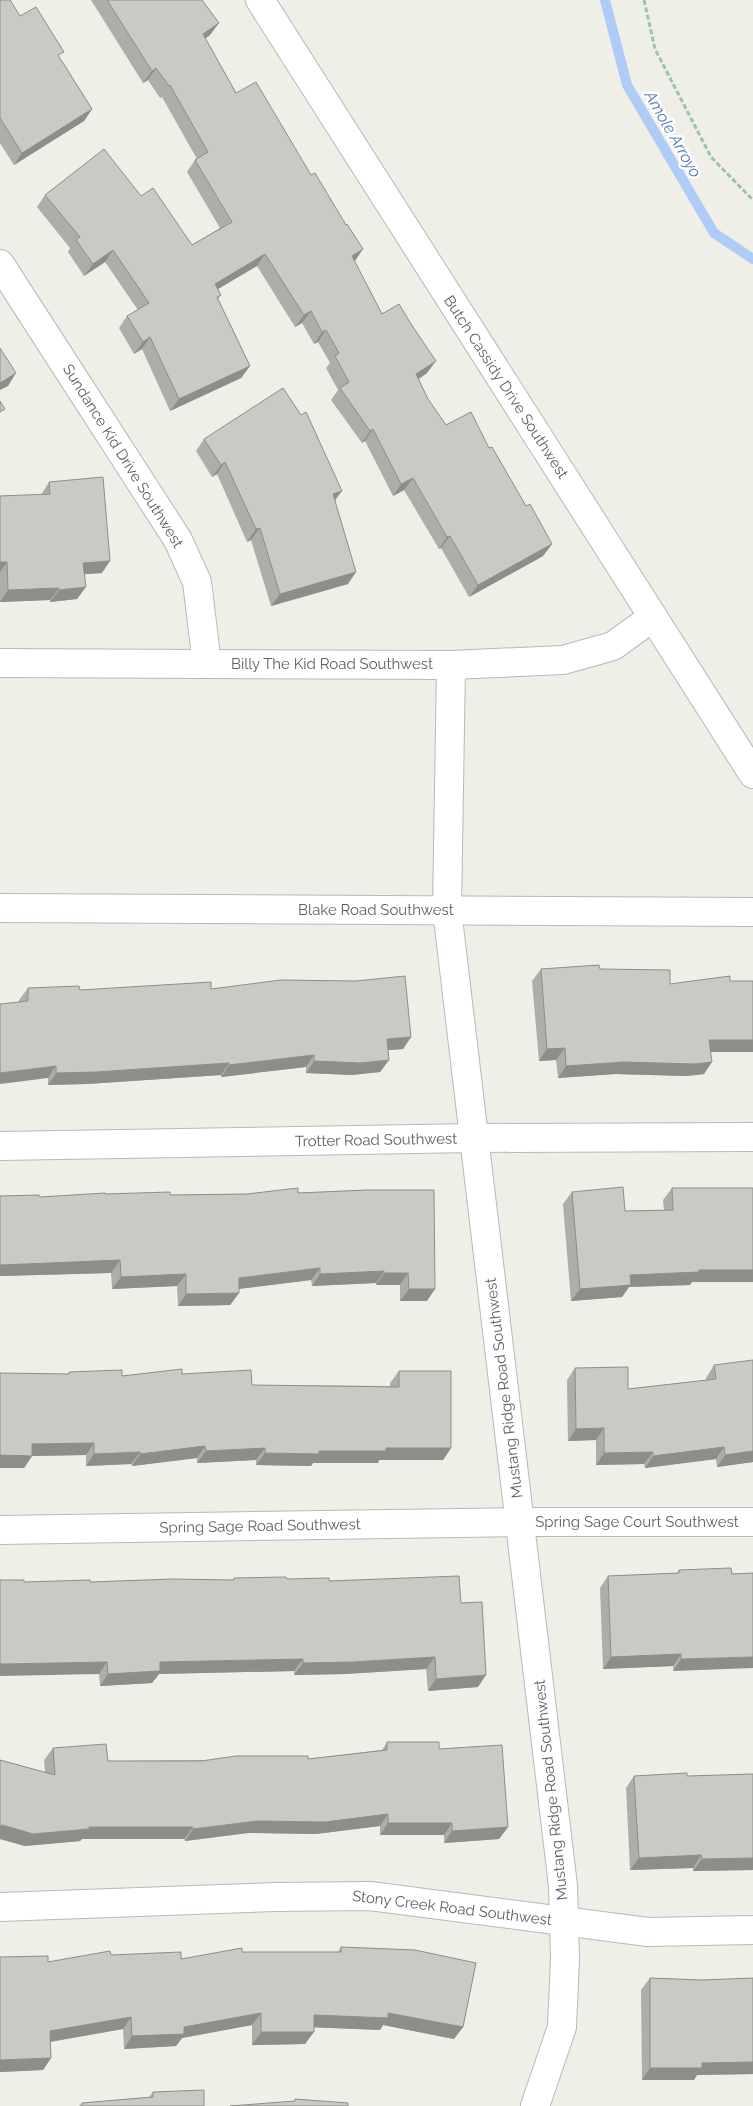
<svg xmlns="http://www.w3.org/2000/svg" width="753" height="2106" font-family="Raleway,sans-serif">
  <rect width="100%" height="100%" fill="#efefe7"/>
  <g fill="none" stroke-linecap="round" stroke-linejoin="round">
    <path stroke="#afccf7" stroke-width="10" d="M605,0L627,85L714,233L753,259"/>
    <g stroke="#b7b8bc" stroke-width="30">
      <g id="street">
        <path d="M260,0L753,774"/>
        <path d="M0,264L178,540L197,582L207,664"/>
        <path d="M0,663L451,665L563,660L613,646L653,617"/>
        <path d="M451,665L447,910L563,1886L565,1959L562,2027L535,2106"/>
        <path d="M0,1146L474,1138L753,1137"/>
        <path d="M0,1530L520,1522H753"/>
        <path d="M0,1907L275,1897L370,1896L648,1932L753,1930"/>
      </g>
    </g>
    <g stroke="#b6b8bd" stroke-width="30">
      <path id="secondary" d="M0,908L753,912"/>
    </g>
    <path stroke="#9fc2ae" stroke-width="3" stroke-dasharray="5 2.5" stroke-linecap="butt" d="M644,0L655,49L711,157L753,200"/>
    <use href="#street" stroke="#fff" stroke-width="28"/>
    <use href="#secondary" stroke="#fff" stroke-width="28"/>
  </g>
  <g fill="#afada9">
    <path d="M0,0L20,16L60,58L92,109L84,121L14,165L0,143Z"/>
    <path d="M91,0H202L210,35L205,39L236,93L354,261L382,314L427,373L418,379L428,399L446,425L489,448L526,506L552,544L543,556L469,597L441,548L439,549L404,490L393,496L365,441L362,443L331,400L338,390L326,368L330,363L318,342L314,344L302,323L295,327L257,266L218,289L221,295L218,299L250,366L241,378L170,411L142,349L134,354L119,328L127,316L138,310L105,262L84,276L68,252L70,248L37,207L45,195L141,196L192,245L220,228L187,172L195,160L197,159L162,97L160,98L148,80L143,83Z"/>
    <path d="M204,439L335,500L348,584L271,606L251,540L247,542L217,474L212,477L196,451Z"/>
    <path d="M49,482L102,573L84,574L77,599L50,602V600L0,602V496L41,495Z"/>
    <path d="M541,969H600L670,984L753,981V1052H711L704,1074L687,1076L615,1074L558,1078L556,1060L539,1061L532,981Z"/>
    <path d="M28,988L80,990L211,989L411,1037L403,1049L388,1050L389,1060L380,1072L352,1075L306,1073V1067L221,1077V1075L87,1084L48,1085V1078L19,1002V1000Z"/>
    <path d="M672,1188H753V1282H692L690,1285L629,1287L622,1297L571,1301L563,1204L572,1192L625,1211L664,1210L663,1200Z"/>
    <path d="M367,1190L427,1301H400V1285H376V1283L312,1286L311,1280L239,1289V1293L230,1305L178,1306L177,1286L112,1289L111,1273L0,1276V1196L40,1197L105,1194L170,1195L298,1193Z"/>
    <path d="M714,1365L753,1462L717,1467L716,1459L645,1468L644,1464L596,1465V1440L568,1441L567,1380L575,1368L628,1389L706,1380V1378Z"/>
    <path d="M399,1371L451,1448L443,1460H379L378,1463H313L311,1466L256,1465V1460L197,1463V1458L132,1466L131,1464L86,1466V1455L32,1456L24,1468H0V1373L68,1374L69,1372L122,1376L182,1374L252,1385L390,1386V1383Z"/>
    <path d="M679,1570L732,1574L753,1573L673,1671V1666L603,1669L600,1588L608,1576L677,1573Z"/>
    <path d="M234,1578L287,1579L329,1581L461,1603L478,1687L428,1691L426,1669L345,1674L294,1675V1671L159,1674L152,1683L100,1686L99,1674L24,1582H90L233,1580Z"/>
    <path d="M387,1742L439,1749L508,1827L499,1839L444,1843V1835H380V1826L316,1834L248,1833L185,1841L184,1839H82L80,1841L25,1846L0,1839V1760L45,1772L44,1760L53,1748L108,1761L308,1759L382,1750Z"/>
    <path d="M634,1776H687L753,1870L693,1871V1868L630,1870L626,1788Z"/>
    <path d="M341,1947L463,2027L454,2039L383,2025L380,2030L314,2027L305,2044L252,2045V2025L182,2038L176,2046L124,2049L123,2029L51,2042V2058L43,2070L0,2072V1957L48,1962L111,1955L181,1959L242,1952H338Z"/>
    <path d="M650,1978L702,1980L753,1978V2074L697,2075L694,2080H642L641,1990Z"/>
    <path d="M153,2092L204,2106H79L82,2103L149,2097Z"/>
  </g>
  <g fill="#8e8d89">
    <path d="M219,23L210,35L194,46L203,34Z"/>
    <path d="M156,68L148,80L143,83L152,71Z"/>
    <path d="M92,109L84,121L14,165L22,153Z"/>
    <path d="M363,249L355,261L343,268L352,256Z"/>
    <path d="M113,250L105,262L84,276L93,264Z"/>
    <path d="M265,254L257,266L206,296L215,284Z"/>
    <path d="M311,311L302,323L295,327L304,315Z"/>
    <path d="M326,330L318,342L314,344L322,332Z"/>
    <path d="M150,337L142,349L134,354L143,342Z"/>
    <path d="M436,361L427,373L408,387L416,374Z"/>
    <path d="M250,366L241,378L170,411L179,399Z"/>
    <path d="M16,373L8,386L0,390V383Z"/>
    <path d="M373,429L365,441L362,443L370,431Z"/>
    <path d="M225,462L217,474L212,477L221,465Z"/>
    <path d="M413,478L404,490L393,496L401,484Z"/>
    <path d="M342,491L333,503V494Z"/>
    <path d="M260,528L251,540L247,542L256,529Z"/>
    <path d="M450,536L441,548L439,549L447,537Z"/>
    <path d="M552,544L543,556L469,597L478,585Z"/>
    <path d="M110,561L102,573L75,575L83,563Z"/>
    <path d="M0,562H7L0,572Z"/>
    <path d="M356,572L348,584L271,606L280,594Z"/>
    <path d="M86,587L77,599L50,602L59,590Z"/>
    <path d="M59,588L50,600L0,602L8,590Z"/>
    <path d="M411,1037L403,1049L378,1051L387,1039Z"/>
    <path d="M709,1040H753V1052H701Z"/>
    <path d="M565,1048L556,1060L539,1061L547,1049Z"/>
    <path d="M314,1055L306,1067L221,1077L229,1065Z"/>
    <path d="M389,1060L380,1072L352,1075L306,1073L314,1061Z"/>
    <path d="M624,1062H712L704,1074L687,1076L615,1074L558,1078L566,1066Z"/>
    <path d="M229,1063L221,1075L87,1084L48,1085L56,1073Z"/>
    <path d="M56,1066L48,1078L0,1084V1073Z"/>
    <path d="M120,1260L111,1273L0,1276V1265Z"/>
    <path d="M320,1268L311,1280L230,1290L239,1278Z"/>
    <path d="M699,1270H753V1282H692L690,1285L629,1287L622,1297L571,1301L580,1289L630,1275Z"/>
    <path d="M384,1271L376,1283L312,1286L320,1274Z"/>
    <path d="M384,1273H408L400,1285H376Z"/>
    <path d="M186,1274L177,1286L112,1289L121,1277Z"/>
    <path d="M409,1289H435L427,1301H400Z"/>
    <path d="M239,1293L230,1305L178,1306L186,1294Z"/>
    <path d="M604,1428L596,1440L568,1441L576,1429Z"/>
    <path d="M94,1443L86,1455L32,1456L24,1468H0V1455L32,1444Z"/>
    <path d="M205,1446L197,1458L132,1466L140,1454Z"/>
    <path d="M724,1447L716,1459L645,1468L653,1456Z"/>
    <path d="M265,1448L256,1460L197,1463L206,1451Z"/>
    <path d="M386,1448H451L443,1460H379L378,1463H313L311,1466L256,1465L265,1453Z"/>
    <path d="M753,1451V1462L717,1467L725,1455Z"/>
    <path d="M140,1452L131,1464L86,1466L94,1454Z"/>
    <path d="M653,1452L644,1464L596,1465L604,1453Z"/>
    <path d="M681,1654L673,1666L603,1669L611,1657Z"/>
    <path d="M435,1657L426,1669L345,1674L294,1675L303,1663Z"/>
    <path d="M753,1657V1668L673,1671L681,1659Z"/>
    <path d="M303,1659L294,1671L159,1674L152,1683L100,1686L108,1674L160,1662Z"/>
    <path d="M107,1662L99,1674L0,1676V1664Z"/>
    <path d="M486,1675L478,1687L428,1691L436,1679Z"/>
    <path d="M388,1814L380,1826L316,1834L248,1833L185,1841L193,1829L257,1821Z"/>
    <path d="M388,1823H452L444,1835H380Z"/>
    <path d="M0,1826L89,1827H193L184,1839H82L80,1841L25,1846L0,1839Z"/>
    <path d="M508,1827L499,1839L444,1843L452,1831Z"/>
    <path d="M701,1855L693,1868L630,1870L639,1858Z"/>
    <path d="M753,1858V1870L693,1871L702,1859Z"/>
    <path d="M261,2013L252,2025L182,2038L176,2046L124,2049L132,2036Z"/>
    <path d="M388,2013L463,2027L454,2039L383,2025L380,2030L305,2027L314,2015Z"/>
    <path d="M131,2017L123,2029L42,2043L50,2031Z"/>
    <path d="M261,2032H314L305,2044L252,2045Z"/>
    <path d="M51,2058L43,2070L0,2072V2060Z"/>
    <path d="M753,2062V2074L697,2075L694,2080H642L650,2068L702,2063Z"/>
  </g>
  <g fill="#cbc9c4" stroke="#8e8d89">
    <path d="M0,0H10L20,16L36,7L64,52L58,55L92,109L22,153L0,118Z"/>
    <path d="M107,0H202L219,23L203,34L236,93L256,82L311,175L315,173L346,225L347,224L363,249L352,256L382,314L399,304L411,324L436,361L416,374L428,399L446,425L471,412L489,448L492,447L526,506L530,504L552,544L478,585L450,536L447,537L413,478L401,484L373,429L370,431L340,388L349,382L335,356L339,353L326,330L322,332L311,311L304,315L265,254L215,284L221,295L217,297L250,366L179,399L150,337L143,342L127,316L149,303L113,250L93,264L76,240L80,237L45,195L104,149L141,196L153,188L192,245L232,222L195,160L208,152L170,85L169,86L156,68L152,71Z"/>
    <path d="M0,348L16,373L0,383Z"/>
    <path d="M283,388L301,415L306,412L342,491L333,494L356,572L280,594L260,528L256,529L225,462L221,465L204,439Z"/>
    <path d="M0,401L5,409L0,412Z"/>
    <path d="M103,477L110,561L83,563L86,587L59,590V588L8,590L7,562H0V496L50,494L49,482Z"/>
    <path d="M599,965L600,969L670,970V984L730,976V981H753V1040H709L712,1062L695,1064L624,1062L566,1066L565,1048L547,1049L541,969Z"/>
    <path d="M405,976L411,1037L387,1039L389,1060L361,1063L314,1061V1055L229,1065V1063L96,1072L56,1073V1066L0,1073V1004L28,1001V988L79,986L80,990L211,982V989L281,980L356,981Z"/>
    <path d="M623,1187L625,1211L673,1210L672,1188H753V1270H699V1272L630,1275L631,1285L580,1289L572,1192Z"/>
    <path d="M298,1188V1193L367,1190H434L435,1289H409L408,1273H384V1271L320,1274V1268L239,1278V1293L186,1294V1274L121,1277L120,1260L0,1265V1196L39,1195L40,1197L105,1193V1194L170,1192V1195L247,1194Z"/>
    <path d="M753,1360V1451L725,1455L724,1447L653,1456V1452L604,1453V1428L576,1429L575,1368L628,1367V1389L716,1379L714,1365Z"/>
    <path d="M182,1369V1374L251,1370L252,1385L399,1387V1371H451V1448H386V1451H319V1454L265,1453V1448L206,1451L205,1446L140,1454V1452L94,1454V1443L32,1444V1456L0,1455V1373L69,1374V1372L122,1370V1376Z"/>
    <path d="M731,1568L732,1574L753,1573V1657L681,1659V1654L611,1657L608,1576L679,1573V1570Z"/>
    <path d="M459,1576L461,1603L482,1602L486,1675L436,1679L435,1657L353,1662L303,1663V1659L160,1662V1671L108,1674L107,1662L0,1664V1580H24V1582L90,1580V1582L173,1579L234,1580V1578L286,1577L287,1579L329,1578V1581Z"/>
    <path d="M387,1742H439V1749L502,1745L508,1827L452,1831V1823H388V1814L325,1822L257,1821L193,1829V1827H89V1829L33,1834L2,1825L0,1826V1760L55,1775L53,1748L106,1744L108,1761H201L236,1756H308V1759L387,1750Z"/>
    <path d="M687,1773V1776L753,1774V1858L702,1859L701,1855L639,1858L634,1776Z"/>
    <path d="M341,1947L415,1950L476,1963L463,2027L388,2013V2018L314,2015V2032H261V2013L184,2027V2034L132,2036L131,2017L50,2031L51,2058L0,2060V1957L48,1956V1962L110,1951L111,1955L181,1952V1959L242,1948V1952H341Z"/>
    <path d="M650,1978L702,1980L753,1978V2062L702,2063V2068H650Z"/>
    <path d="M204,2090V2106H82V2103L153,2097V2092Z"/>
    <path d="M295,2099L348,2103V2106H230L295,2101Z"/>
  </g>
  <g text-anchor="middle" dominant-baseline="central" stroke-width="5" stroke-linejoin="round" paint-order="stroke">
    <g font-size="15" fill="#5f6166" stroke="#fff">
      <text transform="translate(506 387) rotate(57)">Butch Cassidy Drive Southwest</text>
      <text transform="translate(123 456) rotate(58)">Sundance Kid Drive Southwest</text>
      <text x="332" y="664">Billy The Kid Road Southwest</text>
      <text x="376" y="910">Blake Road Southwest</text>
      <text transform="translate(376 1140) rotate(-1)">Trotter Road Southwest</text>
      <text transform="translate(504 1388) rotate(-97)">Mustang Ridge Road Southwest</text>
      <text x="637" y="1522">Spring Sage Court Southwest</text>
      <text transform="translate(260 1526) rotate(-1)">Spring Sage Road Southwest</text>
      <text transform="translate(551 1790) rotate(-96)">Mustang Ridge Road Southwest</text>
      <text transform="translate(452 1908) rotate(7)">Stony Creek Road Southwest</text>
    </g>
    <g font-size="16" font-style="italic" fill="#5375ba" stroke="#fff">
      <text transform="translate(673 134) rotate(60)">Amole Arroyo</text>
    </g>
  </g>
</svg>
